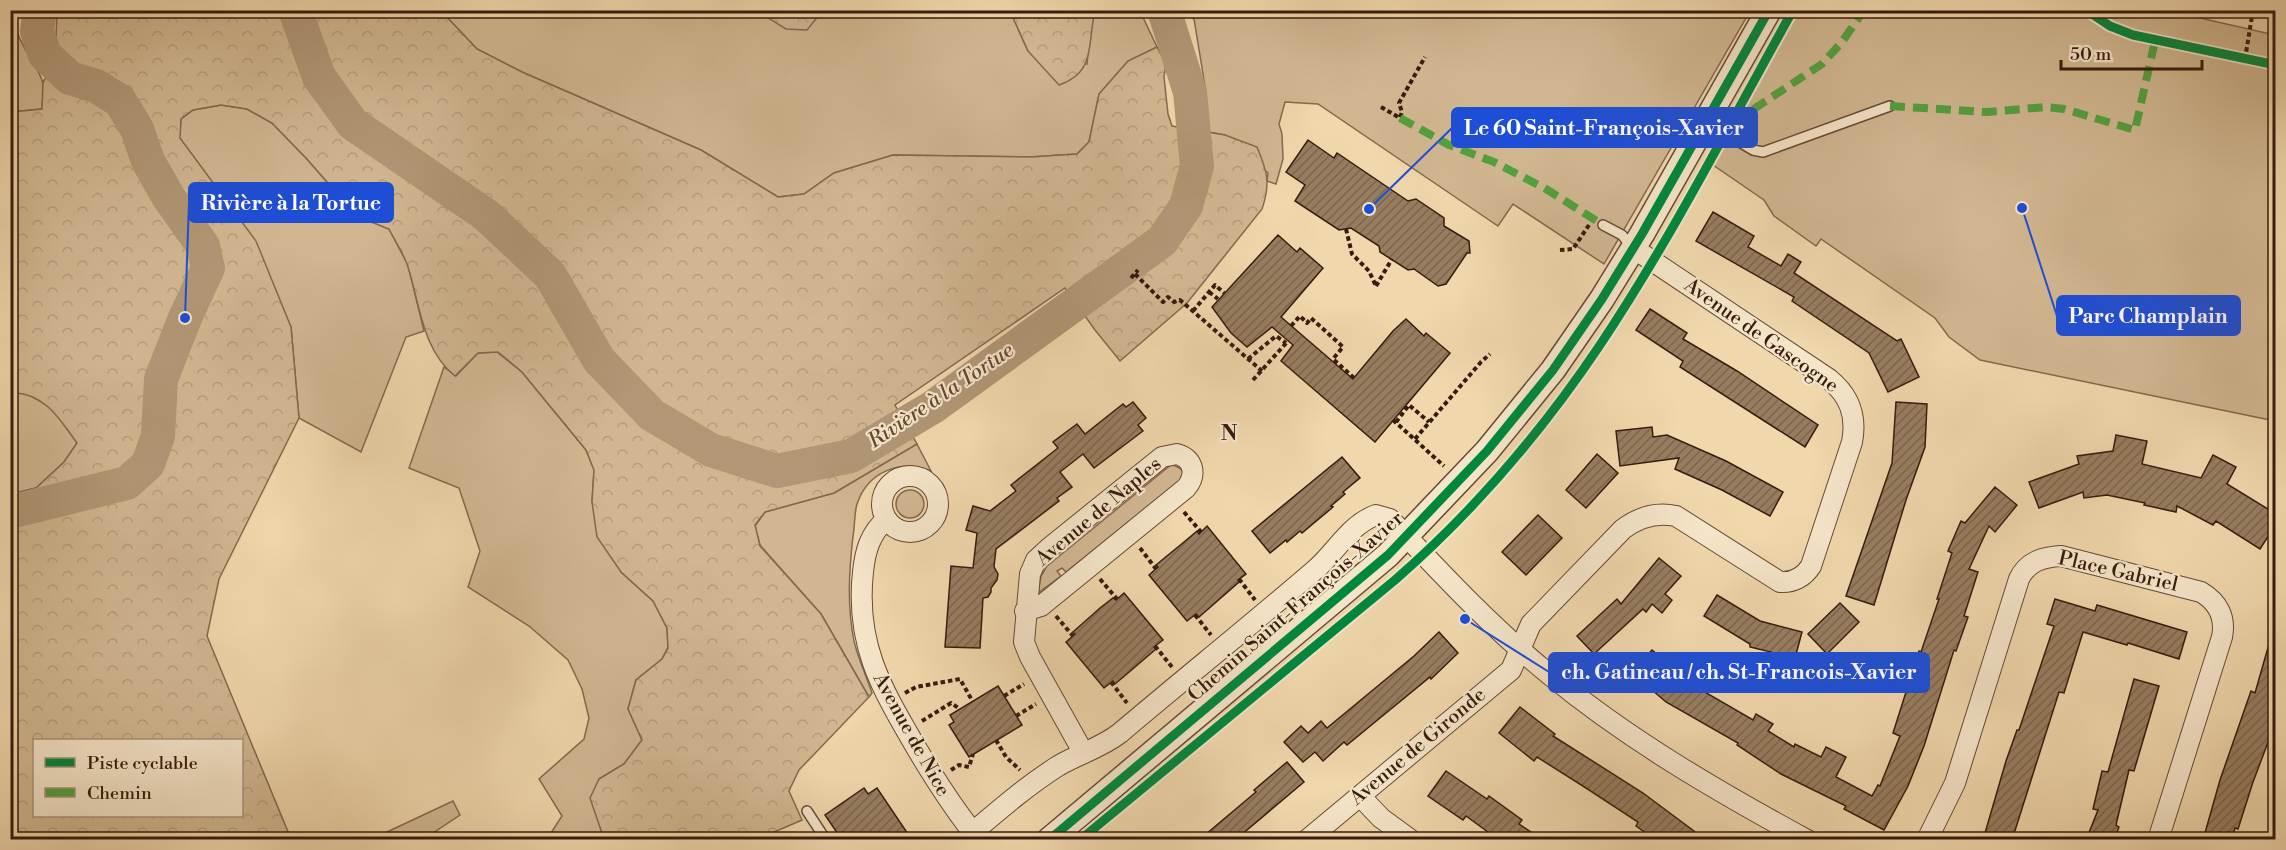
<svg xmlns="http://www.w3.org/2000/svg" width="2286" height="850" font-family="'Libre Bodoni',serif">
  <defs>
    <pattern id="forest-crowns" width="20" height="18" patternUnits="userSpaceOnUse" patternTransform="scale(1.5)"><rect width="20" height="18" fill="#d1b791"/><path d="M2 6a3 3 0 1 1 6 0M12 15a3 3 0 1 1 6 0" fill="none" stroke="#b49d7c"/></pattern>
    <pattern id="building-hatch" width="6" height="6" patternUnits="userSpaceOnUse" patternTransform="scale(1.5)"><rect width="6" height="6" fill="#977d60"/><path d="M-1 1l2-2M0 6l6-6M5 7l2-2" fill="none" stroke="#7c664e"/></pattern>
  </defs>
  <rect width="100%" height="100%" fill="#f0d7ac"/>
  <filter id="stains"><feTurbulence type="fractalNoise" baseFrequency=".00333" numOctaves="4"/><feColorMatrix values="0 0 0 0 .2 0 0 0 0 .09 0 0 0 0 .02 0 0 0 .5 -.17"/></filter>
  <radialGradient id="worn" r=".72"><stop offset=".6" stop-color="#630" stop-opacity="0"/><stop offset="1" stop-color="#630" stop-opacity=".3"/></radialGradient>
  <g fill="#d1b791" stroke="#84694f" stroke-width="1.5">
    <path d="M2165,10L2275,35V421L1980,360L1949,337L1935,318L1821,239L1816,246L1774,216L1764,200L1713,165L1798,11Z"/>
    <path d="M11,11H16C9,34 35,60 42,80C45,88 42,101 42,109L11,112Z"/>
    <path d="M441,11H1010L1028,51L1087,64L1090,31L1095,11H1140L1157,47L1128,61L1099,94L1089,142L1077,154L1030,157L893,155L834,173L804,194L778,197L701,150L522,72L477,49Z"/>
    <path d="M1179,11H1750L1604,264L1513,204L1498,226L1318,104L1285,102L1279,124L1282,134L1283,159L1276,184L1267,181L1268,173L1225,135L1208,132L1205,86L1194,19Z"/>
    <path d="M221,105L247,109L272,123L306,158L357,216L389,229L408,265L424,331L406,337L361,452L299,418L291,327L179,138L181,119L193,110Z"/>
    <path d="M497,352L522,372L586,450L594,470L592,502L621,572L653,601L667,628L668,647L662,659L636,680L628,709L642,740L624,764L599,779V823L604,839H547L562,816L539,779L584,739L589,718L582,689L568,660L529,626L468,587L480,551L459,488L409,468L444,367L456,376L478,353Z"/>
    <path d="M24,392L52,408L77,443L64,462L36,488L11,494V393Z"/>
    <path d="M917,444L931,471C901,459 868,471 857,504C854,514 855,526 853,536C849,571 847,606 854,641C858,659 867,677 872,693L869,697L821,614L760,545L755,526L765,512L834,493Z"/>
    <path d="M1172,464L1181,469L1183,473L1180,481L1066,572L1062,568L1057,571L1061,576L1038,593L1041,576L1047,566Z"/>
    <circle cx="910" cy="504" r="14"/>
    <path d="M453,801L460,815L424,839H372Z"/>
  </g>
  <g fill="url(#forest-crowns)" stroke="#84694f" stroke-width="1.5" fill-rule="evenodd">
    <path d="M57,11H441L477,49L522,72L701,150L778,197L804,194L834,173L893,155L1030,157L1077,154L1089,142L1099,94L1128,61L1157,47L1166,64L1164,77L1168,114L1172,126L1225,135L1257,147C1267,171 1271,183 1262,209L1187,303L1120,361L1095,330L1065,288L895,405L917,444L834,493L765,512L755,525L760,546L821,614L869,697L799,770L789,791L802,820L758,839H604L590,798L599,779L624,764L642,740L628,709L636,680L662,659L668,648L667,628L653,601L621,572L597,537L592,502L594,470L586,450L522,372L498,352L478,353L455,376C422,350 420,304 408,267C404,254 395,241 389,229L357,216L306,158L272,123L247,109L221,105L193,110L181,119L180,138L256,241L291,327L299,418L219,579L207,636L291,839H11V494L36,488L64,462L77,443C60,419 43,391 10,393L11,112L42,109L43,82L55,63ZM34,740H242V816H34Z"/>
    <path d="M757,11H818L819,15L807,30L786,29Z"/>
    <path d="M1010,11H1095C1087,43 1097,72 1059,85L1028,51Z"/>
  </g>
  <g fill="none" stroke-linecap="round" stroke-linejoin="round">
    <g stroke="#b19776" stroke-width="34">
      <path d="M295,10L319,77L353,124L486,215L550,275L599,360L652,415L711,450L777,471L851,456L933,407L1162,241L1186,206L1197,166L1190,92L1164,10"/>
      <path d="M10,512L127,483L148,464L158,436L161,379L185,318L208,268L203,246L169,198L148,161L137,129L120,101L96,86L70,78L45,55L37,31L40,10"/>
    </g>
  </g>
  <g fill="url(#building-hatch)" stroke="#371b0d" stroke-width="1.5">
    <path d="M1308,140L1334,158L1337,153L1408,201L1416,199L1444,218V226L1469,241L1470,253H1467L1446,284L1438,286L1414,269L1408,270L1380,252L1379,246L1351,228L1339,230L1295,201L1305,185L1286,172Z"/>
    <path d="M1713,212L1754,236L1748,247L1781,266L1788,254L1801,262L1794,273L1897,341L1901,339L1919,377L1888,392L1869,353L1792,301L1794,297L1696,241Z"/>
    <path d="M1278,235L1297,252L1300,248L1323,268L1281,317L1353,379L1393,331L1406,319L1424,336L1426,333L1450,353L1375,442L1281,361L1293,345L1272,327L1247,347L1231,333L1212,307Z"/>
    <path d="M1650,309L1687,333L1683,339L1737,371L1818,425L1805,447L1680,367L1683,361L1636,330Z"/>
    <path d="M1133,402L1146,418L1138,425L1143,431L1094,468L1083,454L1060,472L1072,487L1057,498L1059,501L996,549L994,567L998,574L997,580L991,588V592L988,597L983,598L980,648L945,647L951,566L973,568L977,533L966,530L973,506L990,511L1016,491L1011,485L1058,448L1053,442L1077,424L1085,434L1123,404L1126,407Z"/>
    <path d="M1896,402L1927,404L1925,447L1906,500L1874,605L1846,596L1892,463Z"/>
    <path d="M1652,427L1653,437L1667,435L1726,461L1783,492L1770,516L1722,490L1675,469L1679,458L1620,466L1616,431Z"/>
    <path d="M2116,435L2147,441L2142,464L2201,478L2213,455L2236,467L2227,484L2276,514V545L2269,535L2260,549L2216,521L2213,525L2177,506L2176,512L2144,505L2145,503L2107,495L2084,498L2083,492L2039,508L2029,482L2079,464L2077,456L2113,451Z"/>
    <path d="M1597,454L1618,473L1586,508L1566,490Z"/>
    <path d="M1342,457L1360,478L1343,492L1345,494L1331,506L1333,507L1302,533L1300,531L1287,542L1286,540L1270,553L1252,531Z"/>
    <path d="M1995,487L2017,505L1995,532L1989,526L1969,569L1978,572L1964,616L1968,617L1956,651L1954,650L1924,746L1908,786L1884,830L1844,809L1846,806L1781,774L1737,745L1738,743L1666,702L1632,673L1652,650L1696,687L1753,720L1756,714L1773,724L1768,731L1794,747L1795,744L1821,757L1826,747L1846,757L1836,777L1872,796L1878,785L1880,786L1900,736L1893,733L1919,651L1921,652L1939,599H1937L1952,553L1948,551L1961,521L1965,523Z"/>
    <path d="M1538,515L1562,538L1526,575L1502,552Z"/>
    <path d="M1207,526L1246,574L1238,580L1239,582L1199,617L1196,614L1187,621L1149,575L1158,567L1156,565L1184,542L1197,531L1199,534Z"/>
    <path d="M1659,558L1681,576L1665,594L1672,600L1662,613L1652,604L1646,612L1643,609L1594,654L1577,636L1617,599L1621,604Z"/>
    <path d="M1124,593L1163,640L1154,647L1156,649L1128,673L1115,684L1113,681L1104,688L1066,642L1075,634L1073,632L1100,608L1113,598L1116,600Z"/>
    <path d="M1717,595L1760,621L1802,632L1795,658L1750,647V644L1704,616Z"/>
    <path d="M2055,599L2095,611L2097,605L2187,632L2179,659L2128,643L2127,645L2083,632L2064,693L2059,692L2012,840H1983L2006,761L2017,730H2019L2054,626L2047,624Z"/>
    <path d="M1840,603L1859,622L1827,654L1808,634Z"/>
    <path d="M1439,632L1458,653L1431,679L1430,677L1347,745L1344,742L1323,761L1315,752L1303,762L1284,742L1301,726L1308,733L1321,721L1327,728L1414,656Z"/>
    <path d="M2271,637L2276,638V721L2253,782L2238,829L2235,828L2231,840H2203L2220,780L2251,691L2255,693Z"/>
    <path d="M2134,679L2159,686L2134,771L2129,770L2116,825L2119,827L2114,840H2086L2098,810L2093,809L2102,771L2108,772Z"/>
    <path d="M998,686L1022,725L969,757L949,725L954,722L950,715Z"/>
    <path d="M1520,707L1555,734L1553,736L1643,793L1706,840H1656L1636,826L1638,822L1586,788L1537,757L1534,761L1499,733Z"/>
    <path d="M1287,762L1304,782L1235,840H1199L1256,792L1254,790Z"/>
    <path d="M1446,771L1487,799L1489,796L1522,820L1519,824L1543,840H1499L1466,816L1463,820L1428,796Z"/>
    <path d="M864,788L868,794L877,788L912,840H842L825,815Z"/>
  </g>
  <g fill="none" stroke-linecap="round" stroke-linejoin="round">
    <g stroke="#654a35" stroke-width="12">
      <g id="service">
        <path d="M1706,122L1753,150L1763,152L1890,106"/>
        <path d="M1603,225L1622,235L1632,247"/>
        <path d="M807,811L826,840"/>
      </g>
    </g>
    <g stroke="#654a35" stroke-width="22">
      <g id="minor">
        <circle cx="910" cy="504" r="28"/>
        <path d="M886,520C870,533 865,552 863,572C855,645 882,689 917,749C936,781 955,811 979,840"/>
        <path d="M1025,611L1041,606L1186,488C1197,475 1194,459 1177,454L1162,457L1049,548L1036,560L1030,574L1024,642L1030,657L1083,752"/>
        <path d="M1360,796L1381,818L1411,840"/>
        <path d="M973,832C1000,809 1028,785 1058,766C1078,754 1101,748 1120,733C1185,678 1251,625 1316,569C1336,552 1349,525 1376,515L1390,519C1441,573 1492,628 1550,675C1629,740 1717,791 1807,840"/>
        <path d="M1307,840L1511,670L1531,624L1623,529C1639,517 1657,512 1676,516L1780,582C1793,583 1804,577 1811,566L1852,442C1857,416 1850,396 1829,379L1633,248"/>
        <path d="M1927,840L1955,783L2019,579C2027,562 2042,557 2061,556L2201,592C2218,602 2226,617 2222,637L2158,840"/>
      </g>
    </g>
    <g stroke="#654a35" stroke-width="27">
      <path id="tertiary" d="M1049,840L1388,555L1487,451L1553,370L1602,299L1642,234L1769,10"/>
    </g>
    <g stroke="#371b0d" stroke-width="4" stroke-dasharray="4.5 3" stroke-linecap="butt">
      <path d="M2245,59L2253,10"/>
      <path d="M1381,107L1400,118L1402,112L1399,103L1425,57"/>
      <path d="M1346,229L1352,254L1369,271L1376,286"/>
      <path d="M1560,250L1573,249L1589,225"/>
      <path d="M1135,274L1163,302L1168,297L1174,302L1180,300L1262,371"/>
      <path d="M1131,278L1138,270"/>
      <path d="M1376,286L1392,259"/>
      <path d="M1209,292L1218,299"/>
      <path d="M1193,311L1215,285L1224,293"/>
      <path d="M1291,326L1300,316L1307,323L1311,318L1343,347L1333,359L1354,378"/>
      <path d="M1248,359L1276,336L1286,343"/>
      <path d="M1253,380L1288,341"/>
      <path d="M1393,420L1444,466"/>
      <path d="M1396,422L1409,405L1429,422"/>
      <path d="M1415,439L1481,362L1490,354"/>
      <path d="M1184,512L1201,532"/>
      <path d="M1140,548L1156,569"/>
      <path d="M1100,579L1117,599"/>
      <path d="M1239,579L1255,600"/>
      <path d="M1195,615L1211,635"/>
      <path d="M1056,616L1073,636"/>
      <path d="M1155,646L1172,667"/>
      <path d="M1111,682L1127,703"/>
      <path d="M905,693L916,687L960,679L973,702"/>
      <path d="M1004,696L1024,684"/>
      <path d="M1016,716L1036,704"/>
      <path d="M922,721L951,703L960,709"/>
      <path d="M996,740L1006,757L1020,770"/>
      <path d="M951,770L959,765L969,767L973,754"/>
      <path d="M2272,840L2276,829"/>
    </g>
    <use href="#service" stroke="#f5e5c9" stroke-width="9"/>
    <use href="#minor" stroke="#f5e5c9" stroke-width="20"/>
    <use href="#tertiary" stroke="#f5e5c9" stroke-width="24"/>
    <g stroke="#53a13e" stroke-width="8" stroke-dasharray="15 8" stroke-linecap="butt">
      <path d="M1890,106L1987,112L2046,107L2064,109L2135,130L2155,41"/>
      <path d="M1400,118L1449,145L1494,162L1546,189L1603,225"/>
      <path d="M1734,122L1822,64L1842,42L1864,10"/>
    </g>
    <g stroke="#f5e5c9" stroke-width="13">
      <g id="cycleway">
        <path d="M2086,10L2110,26L2133,35L2276,65"/>
        <path d="M1049,840L1388,555L1487,451L1553,370L1602,299L1642,234L1769,10"/>
        <path d="M1080,840L1395,580C1473,512 1543,430 1600,345C1672,237 1730,123 1793,10"/>
      </g>
    </g>
    <use href="#cycleway" stroke="#00873e" stroke-width="9"/>
  </g>
  <g text-anchor="middle" dominant-baseline="central" stroke-width="4.5" stroke-linejoin="round" paint-order="stroke">
    <g font-size="20" fill="#371b0d" stroke="#f5e5c9">
      <text transform="translate(1761 336) rotate(35)">Avenue de Gascogne</text>
      <text transform="translate(1099 512) rotate(-40)">Avenue de Naples</text>
      <text transform="translate(2118 572) rotate(13)">Place Gabriel</text>
      <text transform="translate(1296 607) rotate(-41)">Chemin Saint-François-Xavier</text>
      <text transform="translate(911 735) rotate(61)">Avenue de Nice</text>
      <text transform="translate(1418 747) rotate(-40)">Avenue de Gironde</text>
    </g>
    <g font-size="21" font-style="italic" fill="#624632" stroke="#f5e5c9">
      <text transform="translate(941 396) rotate(-34)">Rivière à la Tortue</text>
    </g>
    <g font-size="21" font-weight="bold" fill="#371b0d" stroke="#f5e5c9">
      <text x="1229" y="434">N</text>
    </g>
  </g>
  <path fill="none" stroke="#1d4ed8" stroke-width="2" d="M1369 209L1452 128M185 318L189 202M2022 208L2057 316M1465 619L1549 672"/>
  <g fill="#1d4ed8" stroke="#f5e5c9" stroke-width="2">
    <circle cx="1369" cy="209" r="6"/>
    <circle cx="185" cy="318" r="6"/>
    <circle cx="2022" cy="208" r="6"/>
    <circle cx="1465" cy="619" r="6"/>
  </g>
  <g fill="#1d4ed8" stroke="#1d4ed8" stroke-width="2">
    <rect x="1452" y="108" width="305" height="39" rx="6"/>
    <rect x="189" y="183" width="204" height="39" rx="6"/>
    <rect x="2057" y="296" width="183" height="39" rx="6"/>
    <rect x="1549" y="653" width="380" height="39" rx="6"/>
  </g>
  <g font-size="21" text-anchor="middle" font-weight="bold" fill="#fff">
    <text x="1604" y="135">Le 60 Saint-François-Xavier</text>
    <text x="291" y="210">Rivière à la Tortue</text>
    <text x="2148" y="323">Parc Champlain</text>
    <text x="1739" y="679">ch. Gatineau / ch. St-Francois-Xavier</text>
  </g>
  <rect width="2286" height="850" fill="none" stroke="#f0d7ac" stroke-width="36"/>
  <rect x="12" y="12" width="2262" height="826" fill="none" stroke="#371b0d" stroke-width="3"/>
  <rect x="18" y="18" width="2250" height="814" fill="none" stroke="#371b0d" stroke-width="1.5"/>
  <rect x="33" y="739" width="210" height="78" fill="#f5e5c9" stroke="#a9947e" stroke-width="1.5"/>
  <rect x="45" y="758" width="30" height="9" fill="#00873e" stroke="#a9947e" stroke-width="1.5"/>
  <text x="87" y="769" font-size="18" fill="#371b0d">Piste cyclable</text>
  <rect x="45" y="788" width="30" height="9" fill="#53a13e" stroke="#a9947e" stroke-width="1.5"/>
  <text x="87" y="799" font-size="18" fill="#371b0d">Chemin</text>
  <path d="M2061 60v9h141v-9" fill="none" stroke="#371b0d" stroke-width="3"/>
  <text x="2070" y="60" font-size="18" fill="#371b0d" stroke="#f5e5c9" stroke-width="4.5" paint-order="stroke">50 m</text>
  <rect width="100%" height="100%" filter="url(#stains)"/>
  <rect width="100%" height="100%" fill="url(#worn)"/>
</svg>
